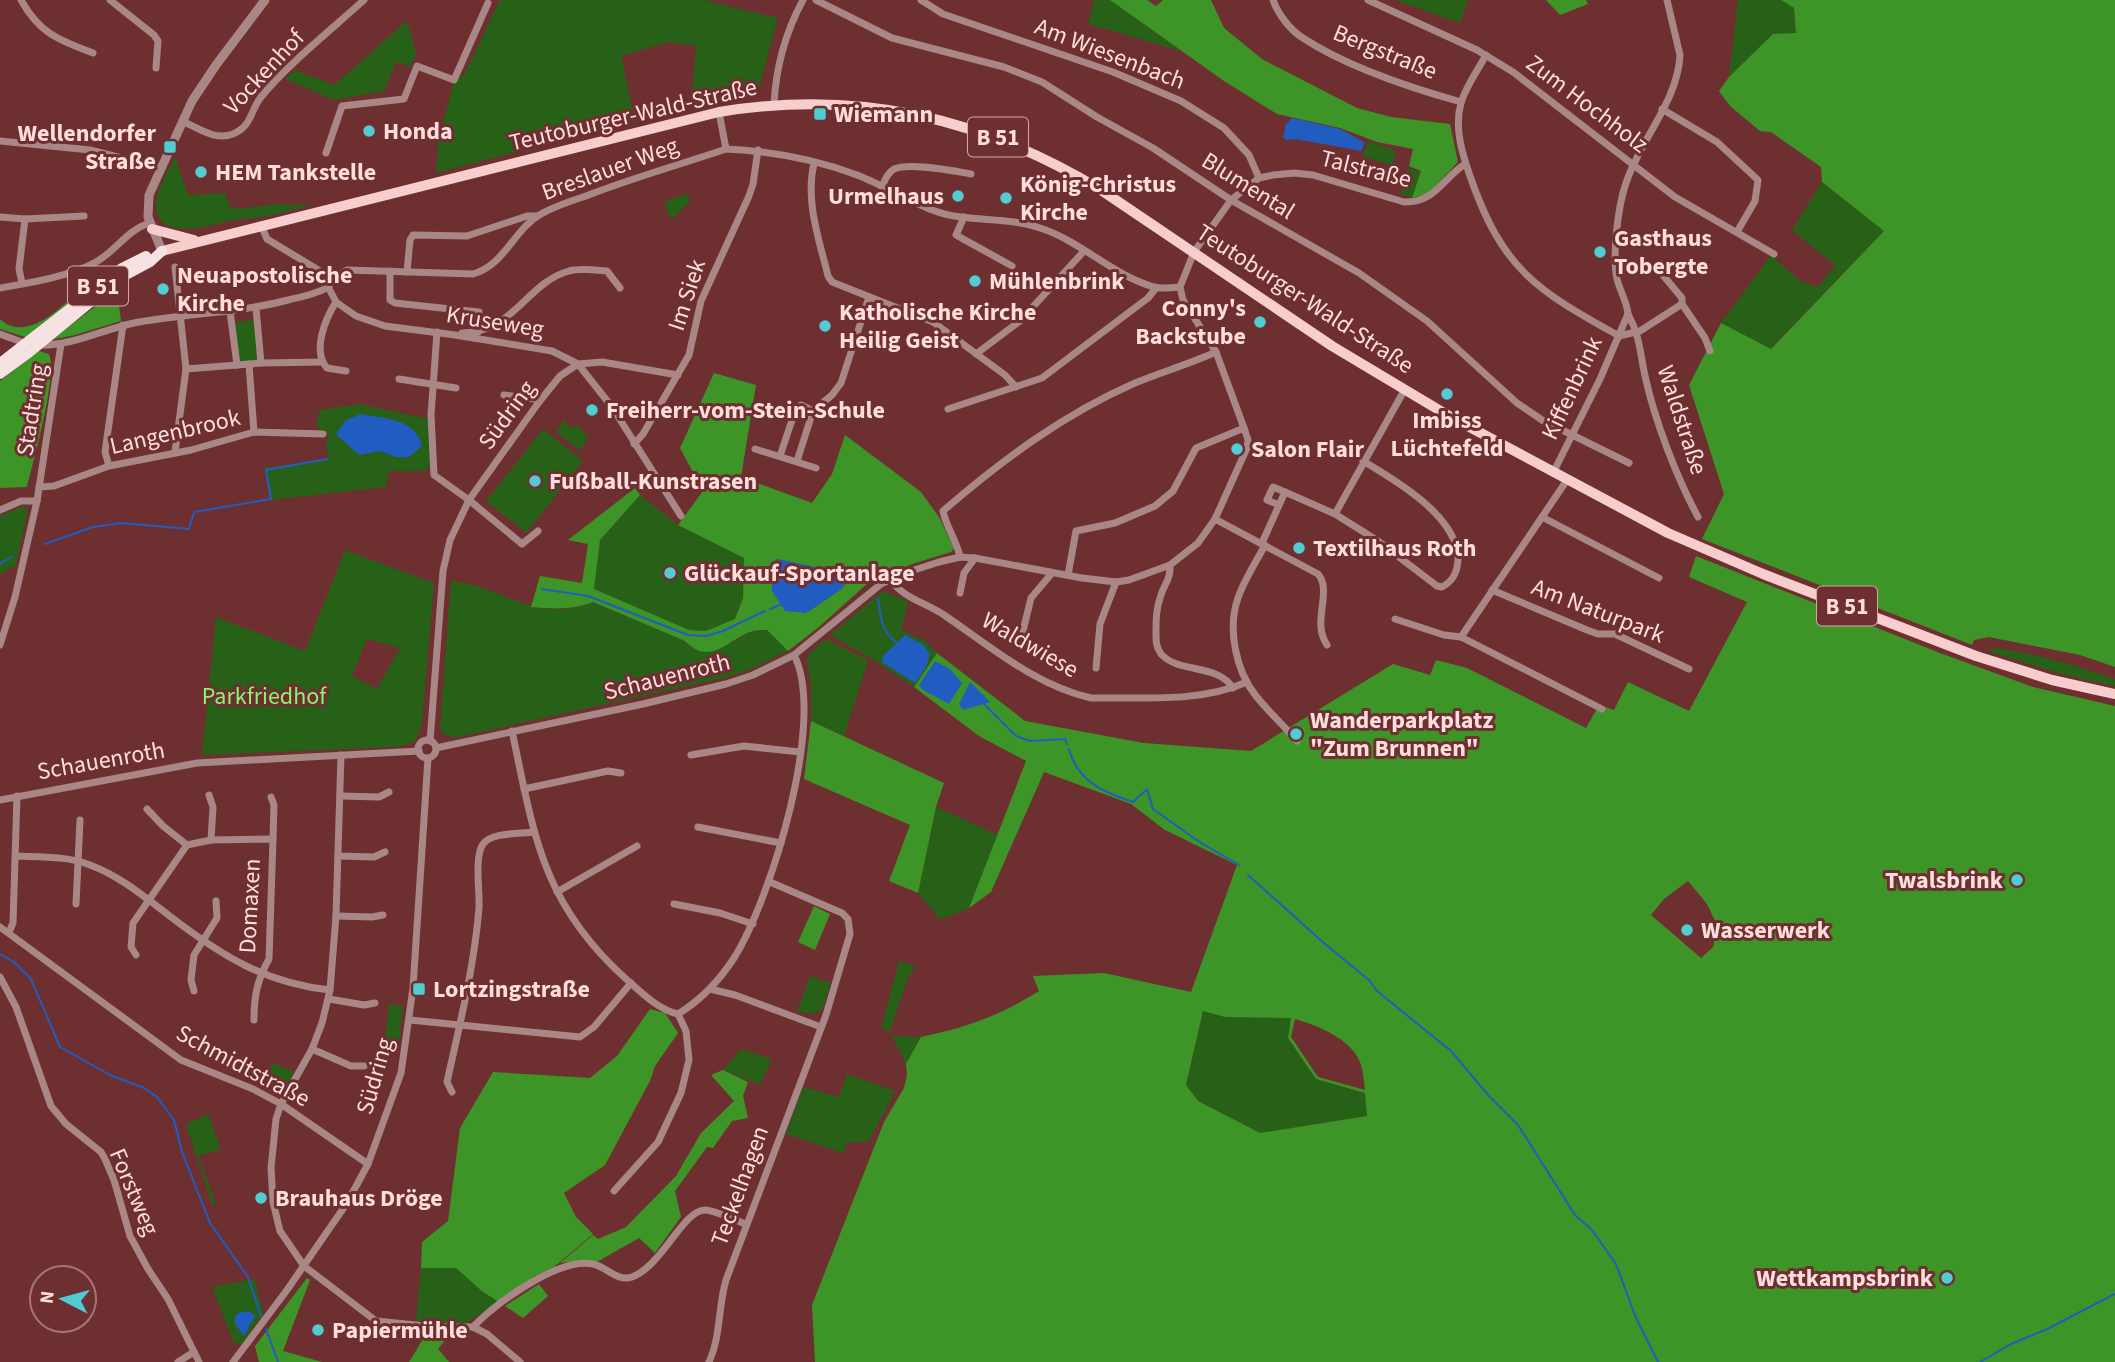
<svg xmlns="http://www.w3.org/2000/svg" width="2115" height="1362" font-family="'Source Sans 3',sans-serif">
  <rect width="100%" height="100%" fill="#6e2f31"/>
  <g fill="#276118" fill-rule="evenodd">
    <path d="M500,0H703L778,18L757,95H692L696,46L669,42L621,56L635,121L436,173L438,143L454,80L464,75Z"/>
    <path d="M1094,0H1110L1181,51L1088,24Z"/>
    <path d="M1395,0H1468L1460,23Z"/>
    <path d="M1738,0H1781L1794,8L1796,34H1773L1729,77Z"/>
    <path d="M407,21L416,54L410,67L396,62L384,91L334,100L285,79L295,70L334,85Z"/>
    <path d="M1368,141L1396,151L1392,166L1363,156Z"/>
    <path d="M175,157L188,195L225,193L231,209L281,204L313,205C290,210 266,218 243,219C223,219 168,245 157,213C151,197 168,172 175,157Z"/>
    <path d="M1408,168L1420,172L1412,198L1400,194Z"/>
    <path d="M1822,182L1884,231L1770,349L1721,323L1771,255L1800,281L1818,287L1835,265L1792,230Z"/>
    <path d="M686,193L690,201L676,216L671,219L664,203Z"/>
    <path d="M253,320L258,360L239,362L235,322Z"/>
    <path d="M359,404L429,419L431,464L425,471H389L386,487L270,500L264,468L328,459L326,442L329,438L324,430H319L316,425L320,410Z"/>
    <path d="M564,420L569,428L577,425L588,437L580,451L556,432Z"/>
    <path d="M543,429L583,461L526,533L486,501Z"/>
    <path d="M640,495L678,525L744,558L743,598L735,619L706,631L689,630L593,589L600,540Z"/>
    <path d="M23,506L27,508V514L16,565L0,574V516Z"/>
    <path d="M345,550L434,583L422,722C417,743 414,744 393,747L202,755L216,617L305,651ZM367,639L400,648L377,689L352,676Z"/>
    <path d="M451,580C463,583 476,585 488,590C524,604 554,618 593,602L685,641L732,643L751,631L767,630L788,651L751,669L724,678L453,738L443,734L440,728Z"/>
    <path d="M883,591L908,601L901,630L925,641L937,653L914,687L871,658L830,635Z"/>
    <path d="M825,639L868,660L844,736L811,721V686L807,661L809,654Z"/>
    <path d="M1990,648C2023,649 2083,668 2115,679V686L2065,675L1990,652Z"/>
    <path d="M936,807L998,835L969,908L940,920L918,893Z"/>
    <path d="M899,961L916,966L908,977L890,1031L881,1029Z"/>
    <path d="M810,976L831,983L822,1010L813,1014L797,1011Z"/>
    <path d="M389,1004L403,1006L399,1043L385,1042Z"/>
    <path d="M1203,1011L1225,1017L1291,1018L1288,1038L1316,1079L1365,1093L1368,1116L1260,1133L1198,1101L1186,1085Z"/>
    <path d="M892,1036L921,1037L906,1064Z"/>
    <path d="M741,1049L772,1059L760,1085L723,1070Z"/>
    <path d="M273,1063L294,1072L285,1090L279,1094L262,1088Z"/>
    <path d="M847,1074L895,1091L869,1141L847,1143L843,1153L786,1134L803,1087L839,1097Z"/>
    <path d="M208,1114L221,1149L198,1156L216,1204L212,1205L186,1124Z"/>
    <path d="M421,1268H456L483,1292L499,1302L464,1324L416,1321Z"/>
    <path d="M254,1279L264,1315L258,1320L243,1344L234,1343L212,1287Z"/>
  </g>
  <g fill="#3d9527" fill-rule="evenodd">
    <path d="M1110,0H1147L1156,6L1163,0H1211L1224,28L1262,59L1357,108L1391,117L1450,124L1458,162L1429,193L1412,198L1421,171L1409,166L1413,149L1377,142L1340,128L1277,114L1224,81Z"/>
    <path d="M1546,0H1586L1588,4L1560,15Z"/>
    <path d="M1781,0H2115V667L2080,655L1989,637L1974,640L1972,645L1702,539L1724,494L1689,385L1721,323L1771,349L1884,231L1822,182L1821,167L1771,132L1760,131L1730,106L1719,91L1729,77L1773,34L1796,33L1794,8Z"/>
    <path d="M96,270L99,276L89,287L28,338L0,329V319C25,343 61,309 79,290C86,283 86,275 96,270Z"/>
    <path d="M117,290L121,321L75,335L51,340Z"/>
    <path d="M39,351L49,354C58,375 33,462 27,487L0,488V381Z"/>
    <path d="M714,373L756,385L741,477L812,503L832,474L845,435L921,492L939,517L954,548L951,552L912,564L869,582L819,627L788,651L767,630C762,630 755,630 750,632C725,642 710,666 685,641L593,602C573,610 553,609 531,607L540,576L582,583L588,544L568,540L635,488L640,495L600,540L594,589L689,630L706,631L735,619L743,598L744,558L678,525L703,491L680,448ZM777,559L814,567L849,580L840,590L809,611L771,578L772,565Z"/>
    <path d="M1696,556L1940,653L2033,687L2115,706V1362H815L812,1305L884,1122L904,1088L907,1075L906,1064L921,1037C968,1027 999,1016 1039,991L1033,976L1104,973L1191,992L1237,865L1165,830L1131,804L1044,772L991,892L969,908L1026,761L979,736L914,687L937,653L1025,721L1144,743L1251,751L1393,664L1430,675L1436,660L1467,668L1586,728L1599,705L1614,710L1628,682L1689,711L1747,602L1689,577ZM1688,881L1707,904L1718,927L1713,947L1701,958L1651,915L1664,899ZM1203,1011L1225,1017L1291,1018L1288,1038L1316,1079L1365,1093L1367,1116L1260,1133L1198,1101L1186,1085ZM1295,1019C1317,1025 1351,1039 1360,1062C1363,1070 1364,1081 1365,1090L1318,1077L1291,1037Z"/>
    <path d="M811,721L944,783L936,807L918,893L889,881L910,825L804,779Z"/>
    <path d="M814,906L830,914L815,950L798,942Z"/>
    <path d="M650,1009L665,1013L678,1033L655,1066L650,1081L605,1165L564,1193L576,1217L593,1234L554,1267L535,1276L499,1302L483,1292L456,1268H421L422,1242L448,1221L460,1128L493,1072L590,1078L617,1056Z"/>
    <path d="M723,1070L748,1082L743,1096L748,1118L732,1121L713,1148L707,1147L675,1191L681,1217L655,1253L639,1238L595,1263L587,1260L560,1263L593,1235L598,1239L626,1227L676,1176L701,1133L734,1101L711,1075Z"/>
    <path d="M307,1278L310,1280L283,1351L322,1362H259L255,1346Z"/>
    <path d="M539,1284L548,1296L523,1318L505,1306Z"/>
    <path d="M429,1329L452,1331L438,1349L449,1362H409Z"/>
  </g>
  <g fill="#215dc1">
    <path d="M1292,118L1340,129L1364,142L1362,151L1295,139L1287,140L1283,138L1286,124Z"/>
    <path d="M361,414C387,419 414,418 422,446L409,457H396L380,451L359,455L336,434L346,420Z"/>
    <path d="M778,559L814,567L849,580L840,590L809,611L805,613L785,611L772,591V564Z"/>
    <path d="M905,635L922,644L930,654L926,667L915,683L882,662L883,656Z"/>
    <path d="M935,661L950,669L962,683L949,704L923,690L919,685Z"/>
    <path d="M970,682L990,702L963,710L959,704Z"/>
    <path d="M249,1311L255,1316L244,1336L235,1324V1317L238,1313Z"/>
  </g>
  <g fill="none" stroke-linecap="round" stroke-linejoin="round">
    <g stroke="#215dc1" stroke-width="2">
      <path d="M45,544L93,527L121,523L189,529L194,512L271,499L266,470L327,459"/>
      <path d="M0,564L12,557"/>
      <path d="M542,589L588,596L688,635L706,636L723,631L765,611"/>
      <path d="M878,599C881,617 881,631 896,642"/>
      <path d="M770,609L780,605"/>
      <path d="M984,704L1016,736L1030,741L1065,739L1067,744"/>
      <path d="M1069,749C1078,782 1103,792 1133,802L1147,789L1153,809L1198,841L1239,865"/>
      <path d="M1248,875L1325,944L1370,981L1377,991L1451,1051L1489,1096L1518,1125L1575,1215L1592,1230L1616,1264L1636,1318L1658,1362"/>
      <path d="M0,954L14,962L31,979L60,1047L110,1075L144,1088L157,1097L174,1120L182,1152L210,1223L248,1277L261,1316"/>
      <path d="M266,1329L278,1362"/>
      <path d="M1980,1362L2011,1344L2047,1329L2115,1294"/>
    </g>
    <g stroke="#a88786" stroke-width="7">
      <path d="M21,0C40,34 59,40 93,53"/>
      <path d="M110,0L154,35L158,41L156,68"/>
      <path d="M816,0L892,38L1004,67L1042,82L1097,117L1153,148L1231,200L1359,273L1427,321L1517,403L1542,420L1629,463"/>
      <path d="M921,0L943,14L1113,72L1181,101L1224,128L1249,155L1259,178"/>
      <path d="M1273,0C1278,14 1290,30 1303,38C1347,67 1411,88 1461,102"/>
      <path d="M1368,0L1477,50L1513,72L1675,197L1774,254"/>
      <path d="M1486,55C1478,70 1466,86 1461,103C1454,127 1462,153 1470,176C1502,269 1536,290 1619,336"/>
      <path d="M774,104C776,66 785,33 803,0"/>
      <path d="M1662,109L1717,142L1758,180L1755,201L1737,232"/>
      <path d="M182,121C198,128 215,141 233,134C252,126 250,111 261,97C288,64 332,29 364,0"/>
      <path d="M0,141L90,150L161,168"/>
      <path d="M726,149C770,151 815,159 857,175C883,185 908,201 935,211C968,223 1006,216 1040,228C1081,241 1112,275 1154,287C1162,289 1172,288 1180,287"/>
      <path d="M326,153L342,106L404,99L417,66L454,80L488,3"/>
      <path d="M814,163C805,201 819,239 828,276L832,282L933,322L1005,375L1016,387"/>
      <path d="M882,187C885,180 887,173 894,169C909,162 954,171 971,174"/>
      <path d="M0,217L25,219L84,216"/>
      <path d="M964,217L956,235L1012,266"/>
      <path d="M261,225L267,239L320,271L336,302L356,316L385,326L455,335L552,351L578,364L612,407L681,516"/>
      <path d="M175,267L186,369L175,452"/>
      <path d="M390,271V300L395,303L479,312L478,332"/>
      <path d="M407,272L410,240L413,235L467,236L527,216H537"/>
      <path d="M1662,274L1682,298V304"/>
      <path d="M22,283L19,269L25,219"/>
      <path d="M327,283L347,270L473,274C505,265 514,229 541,214C555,206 571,201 586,196C632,178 679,165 726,149L719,112"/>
      <path d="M0,288C29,283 71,276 96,262C117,250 126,231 149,223"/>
      <path d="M336,302C325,319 312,351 327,368L346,371"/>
      <path d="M256,308L261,363"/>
      <path d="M230,311L237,365"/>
      <path d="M1628,314C1640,336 1640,353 1645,376C1655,421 1676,476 1698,517"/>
      <path d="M437,332L431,415L434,475L469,500L522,544L538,531"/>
      <path d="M462,333C515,332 526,283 569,271C581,268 594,270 607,271L620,288"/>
      <path d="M0,334L27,344"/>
      <path d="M1619,336L1640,331L1682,304L1705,338L1710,351"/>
      <path d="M39,345C74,346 105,328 139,322C188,313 239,313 288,300C302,297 316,294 329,287"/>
      <path d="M976,354L1020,321L1084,251"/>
      <path d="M249,364L254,432"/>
      <path d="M186,369L261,363L322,362"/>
      <path d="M399,379L456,388"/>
      <path d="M504,395L534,399L539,402"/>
      <path d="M948,409L1042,378L1148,298L1156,288"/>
      <path d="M634,444L643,434L689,355L701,301L749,196L753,184L758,150"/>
      <path d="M755,449L816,468"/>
      <path d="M780,456L796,408L801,405L813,411"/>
      <path d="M797,461L813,411L832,395L841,383L869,297"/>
      <path d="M109,466L105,452L123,325"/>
      <path d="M1553,473L1600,379L1628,314C1627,302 1620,291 1617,279C1612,255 1618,206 1626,183C1640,140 1678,101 1680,55L1667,0"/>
      <path d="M39,487L54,486L109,466L191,450L254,432L323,434"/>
      <path d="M1279,505L1267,500L1273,487L1285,492"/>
      <path d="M0,510L21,501H37"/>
      <path d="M1335,514L1405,389"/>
      <path d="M1542,517L1659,578"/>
      <path d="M1215,519L1318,574C1333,591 1311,622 1327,645"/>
      <path d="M1262,543L1285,492L1335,514L1378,541L1437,586L1442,587C1453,581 1457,573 1458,560C1459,517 1395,480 1363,461"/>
      <path d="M1265,545C1256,562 1244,580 1238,598C1227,629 1236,671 1256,696C1269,712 1284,726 1297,741"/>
      <path d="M960,557C957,541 946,527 943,511C1002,460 1064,414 1135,383C1162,372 1189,364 1216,352"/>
      <path d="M1170,565C1171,578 1165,583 1161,595C1156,608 1156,620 1156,633C1156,641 1156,647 1161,654C1179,674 1217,663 1233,688"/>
      <path d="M1068,575L1076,531L1115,523L1155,506L1173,491L1196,448L1244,428"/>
      <path d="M890,579C904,599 925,602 944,615C990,646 1036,686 1091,698C1144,697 1199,703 1247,682"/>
      <path d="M1492,590L1587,630L1598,634H1615L1689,669"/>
      <path d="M960,593L964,573L975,558"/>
      <path d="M1395,619L1444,635L1461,637L1602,709"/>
      <path d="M1023,631L1031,598L1052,573"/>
      <path d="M1461,637L1567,480"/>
      <path d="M0,645L15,597L37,501L61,344"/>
      <path d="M1096,668L1100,624L1116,582"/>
      <path d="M512,731C534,835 542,903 625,978C641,992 657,1009 678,1014C701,1000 719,981 734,958C771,899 827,718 794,655"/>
      <circle cx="427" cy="749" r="9"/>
      <path d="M430,741L443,571L450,540L469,500L539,402L560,376L578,364L602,362L678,375"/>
      <path d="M436,748L643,704L726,684L753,675L794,655L881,584L902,574L939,562L960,557L975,558L1082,578L1116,582L1129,580L1170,565L1198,543L1215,519L1247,448L1248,440L1244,428L1216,352L1183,300L1180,287L1194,252L1231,200L1259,178L1273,175L1294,173L1313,175L1404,202C1435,203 1442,179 1465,164"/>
      <path d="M341,755L336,916L330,990L322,1023L312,1049L281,1104L276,1119L271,1168L273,1202L280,1231L304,1266L376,1321L426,1326L473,1327L487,1334L520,1362"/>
      <path d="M691,755L744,746L800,752"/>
      <path d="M524,789L608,771L621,773"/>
      <path d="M209,795L213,807L211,840"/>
      <path d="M341,796L379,797L389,792"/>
      <path d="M271,797L274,805L273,839"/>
      <path d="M0,800L197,763L419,751"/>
      <path d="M147,809L163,826L187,845"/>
      <path d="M698,827L781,843"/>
      <path d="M16,856C40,857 68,856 90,865C120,876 146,898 171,917C222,956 265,983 330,990"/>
      <path d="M338,856L374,857L385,852"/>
      <path d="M557,892L637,846"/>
      <path d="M76,904L80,820"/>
      <path d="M674,904L720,913L753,924"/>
      <path d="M336,916L372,917L383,915"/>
      <path d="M0,927L181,1060L253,1089L281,1104L368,1164"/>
      <path d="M9,932L13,923L17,796"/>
      <path d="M136,955L131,947L133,923L187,845L211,840L273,839L269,959C257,980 254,997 254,1020"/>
      <path d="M0,977L16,1007L51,1106L66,1124L101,1152L105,1159L114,1180L130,1236L148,1269L168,1299L199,1362"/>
      <path d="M710,989L735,995L821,1027"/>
      <path d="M194,991L191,980L194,955L217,918L216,901"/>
      <path d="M329,999L364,1005L375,1003"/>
      <path d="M410,1020L580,1037L594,1027L631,983"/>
      <path d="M312,1049L351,1066H364"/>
      <path d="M452,1092L447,1082C460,1023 474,968 479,908C480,892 474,857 483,844C492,832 520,834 534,832"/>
      <path d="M614,1191L658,1142L681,1093L689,1060L686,1031L678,1014"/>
      <path d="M473,1327C496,1303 559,1257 593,1264C607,1267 617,1282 632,1277C662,1266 683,1210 705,1210C714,1210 735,1220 745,1224"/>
      <path d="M178,1362L194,1352"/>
      <path d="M233,1362L287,1290L347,1203L368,1164L401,1073L413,988L428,758"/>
      <path d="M709,1362C721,1336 718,1307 726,1280L826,1015L850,934L848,919L842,913L770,882"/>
    </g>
    <path stroke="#a88786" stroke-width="9" d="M162,251L148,217L149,195L192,101L216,65L265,0"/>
    <g stroke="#f7cecd" stroke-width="10">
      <path d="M152,229L194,240"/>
      <path d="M162,251L719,112C858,89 980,117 1101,190L1332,346L1449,416L1668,533L1763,574L1976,656L2052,680L2115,694"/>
    </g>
    <g stroke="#f6e2e2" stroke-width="10">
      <path d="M0,363L122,268L146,256"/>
      <path d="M0,374L30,352L120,278L150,262L162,251"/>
    </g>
  </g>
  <g fill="#51ccd3" stroke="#6e2f31" stroke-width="2.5">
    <rect x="813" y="107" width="14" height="14" rx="3.5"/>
    <circle cx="369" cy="131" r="7"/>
    <rect x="163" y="140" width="14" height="14" rx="3.5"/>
    <circle cx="201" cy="172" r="7"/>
    <circle cx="958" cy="196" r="7"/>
    <circle cx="1006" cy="198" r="7"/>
    <circle cx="1600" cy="252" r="7"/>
    <circle cx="975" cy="281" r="7"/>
    <circle cx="163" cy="289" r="7"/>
    <circle cx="1260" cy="322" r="7"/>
    <circle cx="825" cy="326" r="7"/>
    <circle cx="1447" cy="394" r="7"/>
    <circle cx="592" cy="410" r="7"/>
    <circle cx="1237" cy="449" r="7"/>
    <circle cx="535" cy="481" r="7"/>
    <circle cx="1299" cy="548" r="7"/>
    <circle cx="670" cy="573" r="7"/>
    <circle cx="1296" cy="734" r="7"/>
    <circle cx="2017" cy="880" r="7"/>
    <circle cx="1687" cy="930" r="7"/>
    <rect x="412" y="982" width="14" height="14" rx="3.5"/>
    <circle cx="261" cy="1198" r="7"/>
    <circle cx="1947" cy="1278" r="7"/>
    <circle cx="318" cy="1330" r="7"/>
  </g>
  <g text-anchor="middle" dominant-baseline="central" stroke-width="6" stroke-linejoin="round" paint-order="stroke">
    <g fill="#6e2f31" stroke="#d3a9a9" stroke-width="2">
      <rect x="968" y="117.5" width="60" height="39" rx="5"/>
      <rect x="68" y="266.5" width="60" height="39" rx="5"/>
      <rect x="1817" y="586.5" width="60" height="39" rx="5"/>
    </g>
    <g font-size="23" font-weight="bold" fill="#fedddc">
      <text x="998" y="137">B 51</text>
      <text x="98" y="286">B 51</text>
      <text x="1847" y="606">B 51</text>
    </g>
    <g font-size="24" fill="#fedddc" stroke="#6e2f31">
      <text transform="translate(1385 52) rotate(22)">Bergstraße</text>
      <text transform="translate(1110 54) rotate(21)">Am Wiesenbach</text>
      <text transform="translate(264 72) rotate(-47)">Vockenhof</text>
      <text transform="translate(1587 104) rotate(37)">Zum Hochholz</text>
      <text transform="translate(633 115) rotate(-13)">Teutoburger-Wald-Straße</text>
      <text transform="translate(610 169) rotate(-20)">Breslauer Weg</text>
      <text transform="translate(1366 169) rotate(14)">Talstraße</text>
      <text transform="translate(1248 186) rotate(32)">Blumental</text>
      <text transform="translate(687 295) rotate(-72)">Im Siek</text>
      <text transform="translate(1305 299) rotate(33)">Teutoburger-Wald-Straße</text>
      <text transform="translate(495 322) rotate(9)">Kruseweg</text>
      <text transform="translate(1572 388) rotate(-65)">Kiffenbrink</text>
      <text transform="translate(32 410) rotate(-81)">Stadtring</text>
      <text transform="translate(507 415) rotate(-54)">Südring</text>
      <text transform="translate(1682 420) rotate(72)">Waldstraße</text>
      <text transform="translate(175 432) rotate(-13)">Langenbrook</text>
      <text transform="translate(1598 611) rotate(21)">Am Naturpark</text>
      <text transform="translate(1030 645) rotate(30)">Waldwiese</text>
      <text transform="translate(667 677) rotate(-14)">Schauenroth</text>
      <text transform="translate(101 761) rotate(-10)">Schauenroth</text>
      <text transform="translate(250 906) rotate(-87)">Domaxen</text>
      <text transform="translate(243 1066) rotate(28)">Schmidtstraße</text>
      <text transform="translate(375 1076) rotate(-74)">Südring</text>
      <text transform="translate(740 1186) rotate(-70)">Teckelhagen</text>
      <text transform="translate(134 1192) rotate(67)">Forstweg</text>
    </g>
    <g font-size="24" font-weight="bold" fill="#fedddc" stroke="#6e2f31" text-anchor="start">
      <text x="834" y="114">Wiemann</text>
      <text x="383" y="131">Honda</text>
      <text x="156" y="133" text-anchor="end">Wellendorfer<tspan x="156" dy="28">Straße</tspan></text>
      <text x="215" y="172">HEM Tankstelle</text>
      <text x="1020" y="184">König-Christus<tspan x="1020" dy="28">Kirche</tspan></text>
      <text x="944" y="196" text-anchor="end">Urmelhaus</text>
      <text x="1614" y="238">Gasthaus<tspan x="1614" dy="28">Tobergte</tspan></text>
      <text x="177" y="275">Neuapostolische<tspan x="177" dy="28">Kirche</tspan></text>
      <text x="989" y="281">Mühlenbrink</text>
      <text x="1246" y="308" text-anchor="end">Conny's<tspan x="1246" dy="28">Backstube</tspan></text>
      <text x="839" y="312">Katholische Kirche<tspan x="839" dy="28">Heilig Geist</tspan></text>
      <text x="606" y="410">Freiherr-vom-Stein-Schule</text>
      <text x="1447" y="420" text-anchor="middle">Imbiss<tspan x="1447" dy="28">Lüchtefeld</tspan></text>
      <text x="1251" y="449">Salon Flair</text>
      <text x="549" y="481">Fußball-Kunstrasen</text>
      <text x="1313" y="548">Textilhaus Roth</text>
      <text x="684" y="573">Glückauf-Sportanlage</text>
      <text x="1310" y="720">Wanderparkplatz<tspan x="1310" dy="28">"Zum Brunnen"</tspan></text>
      <text x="2003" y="880" text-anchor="end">Twalsbrink</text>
      <text x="1701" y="930">Wasserwerk</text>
      <text x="433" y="989">Lortzingstraße</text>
      <text x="275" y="1198">Brauhaus Dröge</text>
      <text x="1933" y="1278" text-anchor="end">Wettkampsbrink</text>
      <text x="332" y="1330">Papiermühle</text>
    </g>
    <g font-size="24" fill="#88f470" stroke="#6e2f31">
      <text x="264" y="696">Parkfriedhof</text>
    </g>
  </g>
  <g transform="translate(63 1299) rotate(276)"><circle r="33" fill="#6e2f31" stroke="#a87575" stroke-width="2"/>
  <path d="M0-5L12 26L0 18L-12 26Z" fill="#51ccd3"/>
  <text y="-10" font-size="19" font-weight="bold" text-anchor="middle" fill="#fedddc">N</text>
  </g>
</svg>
